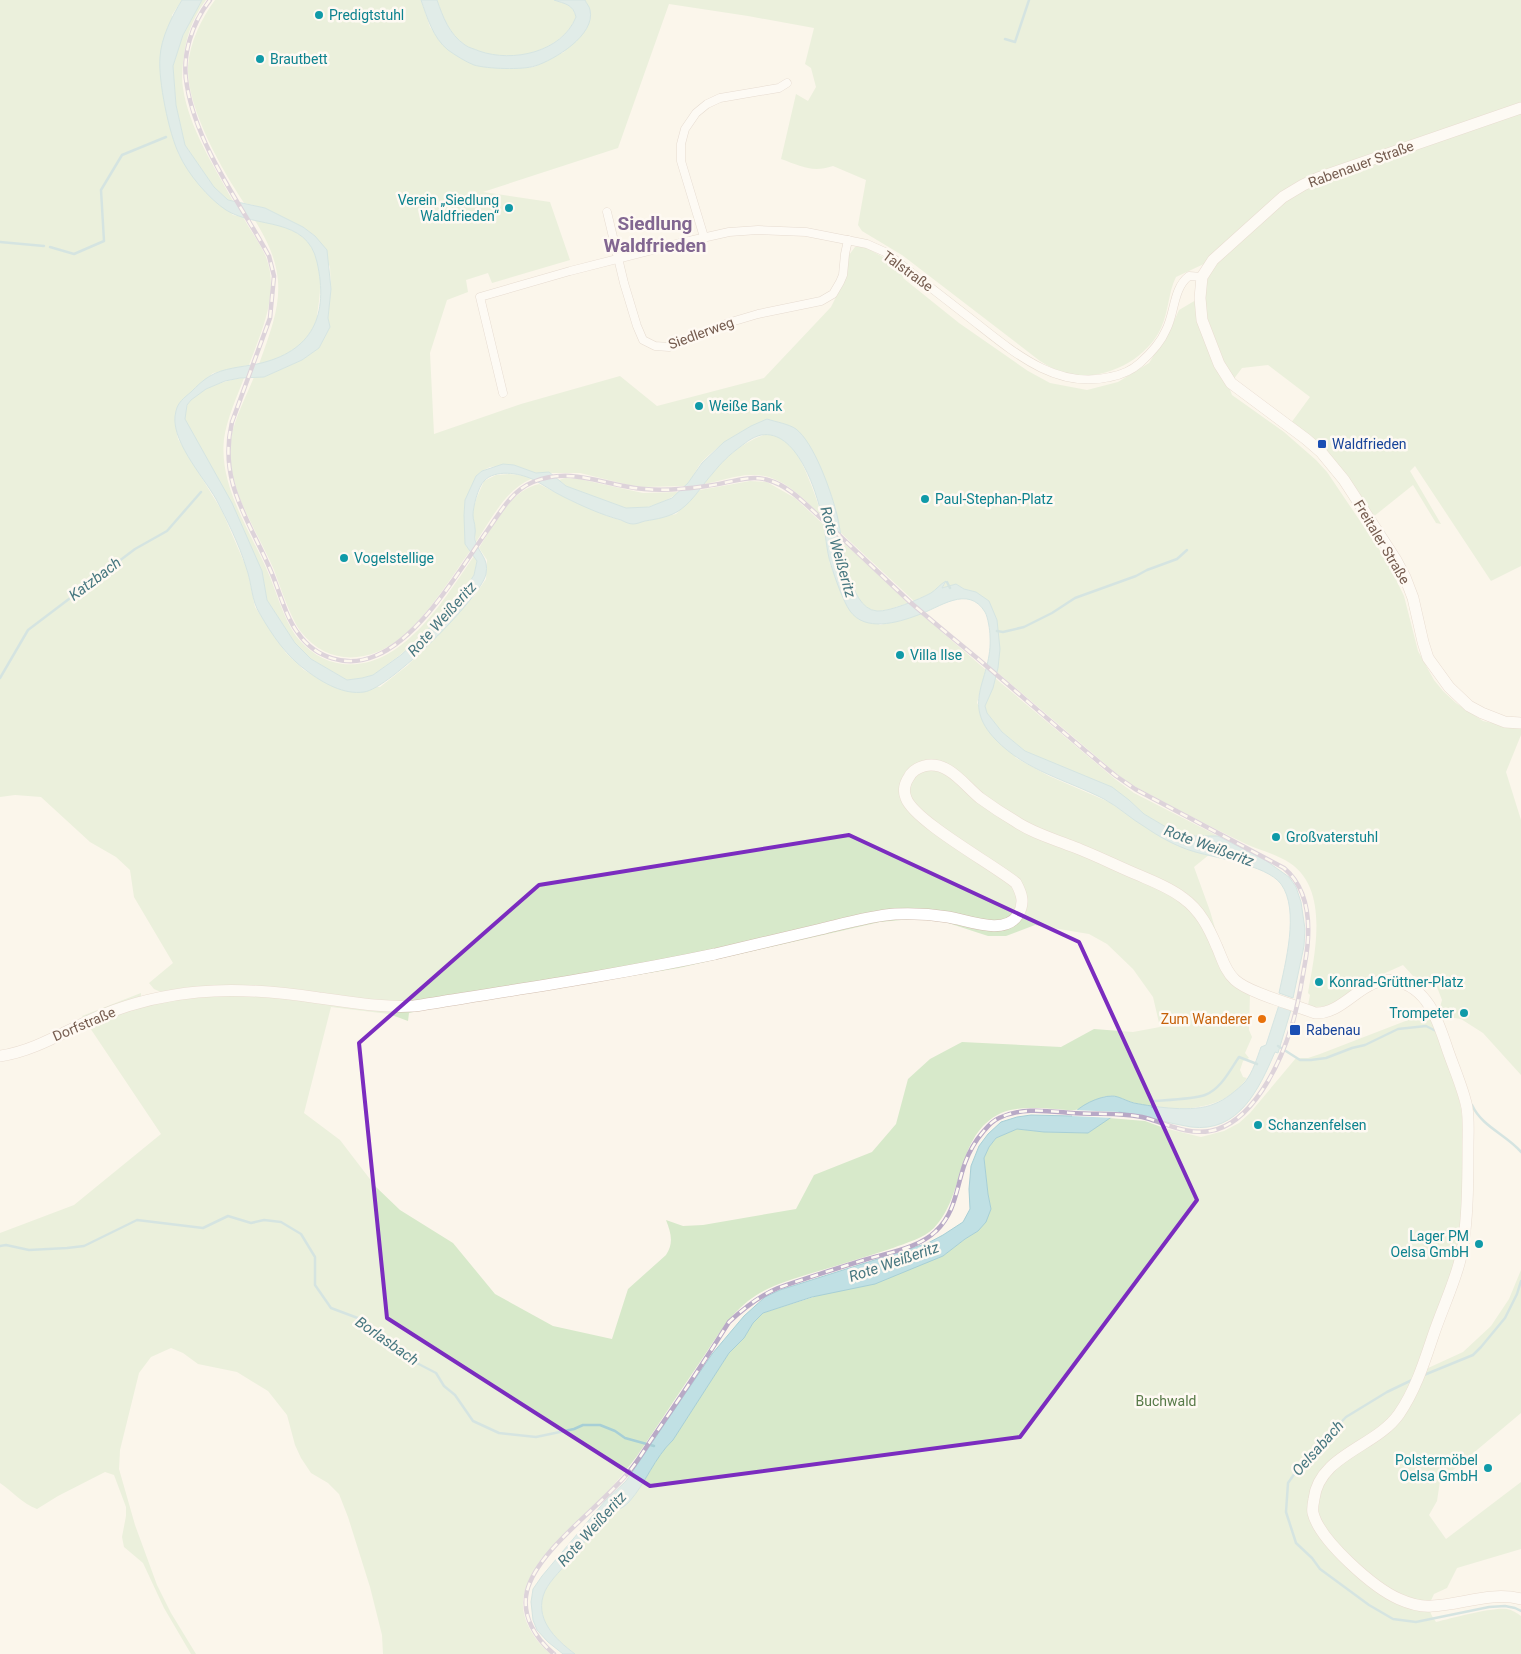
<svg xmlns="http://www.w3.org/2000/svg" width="1521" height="1654" font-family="Roboto,sans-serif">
  <rect width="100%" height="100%" fill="#fbf5eb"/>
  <g fill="#d7e9ca" fill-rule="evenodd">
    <path d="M0,0H182L172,15L171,129L179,155L233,215L243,217C250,230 260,243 266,257C280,293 261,332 249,365L213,373L181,401L176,411L175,423L178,439L222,511L247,569L255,607L286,653L304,670L330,685L380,687L408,665L475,595L486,579L487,560L479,548C494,524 511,490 539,484L572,501L610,517L633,524L676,514L700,490L750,481L767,482L795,498L824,525L830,564L841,592L880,625L921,614L986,670L977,703L1016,758L1049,776L1109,802L1125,813L1190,850L1210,854L1194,867L1210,911L1231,983L1250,994L1249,1030L1252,1037L1245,1053L1249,1058L1243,1061L1240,1070L1243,1077L1247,1078C1222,1115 1170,1112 1131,1102C1126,1101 1120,1097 1114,1096C1097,1094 1089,1108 1075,1110C1069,1111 1062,1109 1056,1109C1039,1108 1017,1106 1001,1113C955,1135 966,1195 934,1228C924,1238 906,1243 893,1248C866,1257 839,1265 812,1273C790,1280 767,1286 748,1301C728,1317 716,1338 702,1359C680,1391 659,1424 637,1456C609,1494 574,1526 541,1559C535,1569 528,1580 525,1591C517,1614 533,1640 551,1654H383L382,1635L370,1587L348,1517L339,1494L328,1483L311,1473L301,1458L295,1445L287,1415L268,1391L237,1372L198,1364L183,1353L171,1348L151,1357L139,1373L120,1450L119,1469L135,1525L157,1585L171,1613L196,1654H191L164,1608L143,1563L124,1547L122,1537L126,1516V1507L114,1475L105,1472L58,1496L37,1509C23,1504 12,1491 0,1483V1233L74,1205L161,1134L82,1016L141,993V998L163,993L154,989L149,983L173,963L134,897L130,870L116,857L90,842L41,797L15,795L0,797ZM912,919L939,920L988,936H1006L1035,925L1089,934L1107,944L1133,969L1153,997L1160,1027L1133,1032L1094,1029L1061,1047L962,1042L930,1059L908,1079L896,1124L872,1152L814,1175L796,1209L703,1225L683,1226L666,1220C671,1233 674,1243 666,1255L628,1289L612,1339L553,1326L495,1294L453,1243L400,1210L376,1187L340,1140L304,1113L331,1007L389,1014L408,1021L409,1013L418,1011L679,968L880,922Z"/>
    <path d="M202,0H206C195,14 188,31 185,49C183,62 181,75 183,88C189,128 214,166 233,201L228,200L214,187L185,145L176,105L173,66L183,35Z"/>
    <path d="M215,0H421L430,27L447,49L510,69L534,67L564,52L590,11L585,0H1521V104L1323,173L1206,263L1176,277C1168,293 1169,311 1161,328C1146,361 1102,382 1067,374C1057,371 1048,366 1040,361L902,255L862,231L858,225L866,180L833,166C812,173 801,166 781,159L796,94L808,101L816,87L811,68L805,64L814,28L748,16L669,4L618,148L483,192L550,202L570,260L492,283L488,273L466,280L468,292L447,300L430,353L434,434L521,404L620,376L657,406L764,378L831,307L846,277L849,255L855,247L860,246L867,248L888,260L905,274L903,278L959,323L1028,371L1050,383L1087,390L1118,382L1149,363L1170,330L1179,310L1196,300L1232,395L1284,432L1316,460L1327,472L1387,561L1404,596L1418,651L1434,680L1443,691L1456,703L1483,721L1521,729V735L1506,772L1521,820V1075L1483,1033L1461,1019L1442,1016L1439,1011L1442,1000L1437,987L1427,979L1413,976L1403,965L1363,983L1335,1006L1314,1007L1308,1005L1310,995L1308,993C1315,952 1331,885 1285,860C1273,853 1259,850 1246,844C1209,826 1171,806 1134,786L1118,775L997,672V620L976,592L964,589L956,584L942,588L946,582L933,592L914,601L840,532L836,510L824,477L767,419C743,430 719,443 701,463C695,471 692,480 685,486L644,487L629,485L580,473H536L514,465L490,467L482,471L476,476L465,544L470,551C451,578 427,616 402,637C369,664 328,666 301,632C291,619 280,586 274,570C257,530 223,483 231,438C235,417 246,397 254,377H264L302,360L319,348L330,327L328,318L331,289L330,267L315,236L303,227L265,208L244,203C222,170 186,107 188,66C190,42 201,19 215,0Z"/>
    <path d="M437,0H554C565,4 573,4 576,17C561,52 513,63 479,51C475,49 469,48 465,45C449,34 443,17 437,0Z"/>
    <path d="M1521,111V566L1491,581L1415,466L1410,471L1441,524L1436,523L1413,485L1373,517L1291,423L1310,397L1268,365L1242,368L1233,380L1229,374L1204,310L1206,281L1220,258L1298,191Z"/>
    <path d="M254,219C272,223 293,227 307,241C324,258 321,293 317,315C317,320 317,326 314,330C301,347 280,360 259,364C281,304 290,276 254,219Z"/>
    <path d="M244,378C237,397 227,418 224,439C219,486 249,529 267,570C276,590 283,618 296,636C308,651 324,662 343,664C403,670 444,599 474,556L477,561L474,575L467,586L424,634L400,655L373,675L362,678L347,680L311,659L295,643L267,600L262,571L185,420C185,414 185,409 188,404C197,389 228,379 244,378Z"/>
    <path d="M766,434C774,435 781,437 788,442C800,451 818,501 822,517C802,497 780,473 750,475C736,475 718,482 704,484C720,461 740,443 766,434Z"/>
    <path d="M509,474L527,476L531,479C505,490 491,520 476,542L472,513L477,497L484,481L496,475Z"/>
    <path d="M565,478L579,479L643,493L679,492C667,502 640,512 625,508C605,503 585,493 566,486L559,480Z"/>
    <path d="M842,541L908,603C899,606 886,611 877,611C852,610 845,560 842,541Z"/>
    <path d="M995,678L1115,779L1134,793L1218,836H1193L1171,830L1144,814L1129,800L1025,751L1002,732L987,713L985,706Z"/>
    <path d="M1421,1015L1434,1019C1443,1046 1453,1072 1459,1099C1463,1115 1463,1132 1463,1148C1464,1191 1461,1236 1451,1277L1417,1366L1426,1369L1463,1352L1491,1326L1509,1299L1521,1270V1413L1440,1481L1437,1501L1429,1515L1446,1539L1521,1482V1549L1457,1568L1447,1588L1434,1594L1428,1607L1432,1616L1436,1622C1453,1618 1492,1607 1507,1609C1512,1610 1517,1613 1521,1616V1654H575C555,1639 533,1618 545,1591C551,1579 563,1568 572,1558C583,1544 594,1529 606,1517C613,1511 623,1509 629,1502C646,1483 654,1458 673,1440L729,1353L744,1338L753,1323L763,1313L943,1256L965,1239L978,1231L991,1209L988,1194L984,1158L989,1147L996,1138L1017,1129L1044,1132L1088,1133L1109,1118L1145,1121L1164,1128L1201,1137L1224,1131L1239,1123L1250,1113L1296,1058H1308L1320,1054Z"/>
  </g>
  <g fill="#c0e0e4" stroke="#a7cfd6">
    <path d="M182,0H202L183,35L173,66L176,105L185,145L214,187L228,200L265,208L303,227L315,236L327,250L331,289L328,318L330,327L319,348L302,360L264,377L240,378L225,381L206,389L191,400L187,405L185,419L232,503L262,571L267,600L295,643L311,659L347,680L362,678L373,675L401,655L424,634L467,586L474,575L477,561L465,544L464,515L465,500L476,476L482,471L503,464L514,465L536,473L549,472L566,486L626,508L649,507L672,498L688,483L702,463L724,442L751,426L767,419C776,422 789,424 796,429C814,443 830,489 836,511C843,534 846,609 877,611C889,612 920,599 931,593C936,590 940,584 946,581L942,588L956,584L964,589L976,592L989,601L997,620L1000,649L998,668L993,688L985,706L987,713L1002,732L1025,751L1112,787L1129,800L1144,814L1171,830L1193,836H1218L1265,860L1289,877L1296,887L1301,902L1305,929L1304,946L1293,998L1279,993C1285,964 1300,910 1281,884C1266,864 1212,858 1189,850C1174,845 1158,836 1145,827C1131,819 1119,807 1104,799C1067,780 1026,771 996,740C959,702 993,679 990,636C990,631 988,617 985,612C968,584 939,608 918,615C897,623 865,632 850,611C843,601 835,578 831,565C826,550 826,533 822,517C816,489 796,429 761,435C751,438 748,441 740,447C729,455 721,463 713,473C702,485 694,500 680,510C670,517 657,519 645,521C641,522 637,524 633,524C629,524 625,522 621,520C602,515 582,506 564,497C553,492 543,484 532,479C519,473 495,469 484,481C478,487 473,507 473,515C473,520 475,523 475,528C476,532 474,536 475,540C479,554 489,558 486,574C481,598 389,689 364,692C344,695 323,683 307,671C287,657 272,635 260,614C251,600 252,583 246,567C239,544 227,520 216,499C203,476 168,438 176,411C178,402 184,398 191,392C197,386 203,380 210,376C223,368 242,367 257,364C313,352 329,315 317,262C307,216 256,229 226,210C209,199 187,173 179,154C169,134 158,80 160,57C161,38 172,16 182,0Z"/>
    <path d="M421,0H437C443,17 449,34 465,45C469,48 475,49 479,51C513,63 562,52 576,17C573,4 565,4 554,0H585C586,3 590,7 590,10C596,35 554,60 535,66C523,70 487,69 474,65C466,62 455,55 448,50C433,38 427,17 421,0Z"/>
    <path d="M1279,1005L1291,1010L1278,1053L1275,1052C1259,1089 1239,1133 1191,1127C1167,1123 1143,1116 1119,1112L1088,1133L1044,1132L1017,1129L996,1138L989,1147L984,1158L988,1194L991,1209L986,1222L978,1231L965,1239L943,1256L875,1284L812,1297L763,1313L753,1323L744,1338L729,1353L673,1440C654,1458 646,1483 629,1502C623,1509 613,1511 606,1517C594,1529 583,1544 572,1558C563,1568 551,1579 545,1591C533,1618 555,1639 575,1654H563L548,1642L537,1630L533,1620L531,1602L533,1589L542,1576L605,1501L626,1481L712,1354L744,1316L765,1297L780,1290L928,1243L943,1235L963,1222L970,1209L969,1189L971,1166L979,1146L988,1134L1001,1122L1017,1117L1031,1115L1072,1116C1078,1106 1099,1096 1112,1096C1119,1096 1126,1101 1134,1103C1155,1107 1193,1113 1214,1104C1225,1100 1237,1090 1245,1082C1253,1072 1257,1058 1261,1047L1266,1045Z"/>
  </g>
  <path fill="#fbf5eb" d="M1073,1110L1119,1112V1115L1114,1118L1072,1116Z"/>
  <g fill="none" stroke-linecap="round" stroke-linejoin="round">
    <g stroke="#a7cfd6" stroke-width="2.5">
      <path d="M1005,39L1015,42L1029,0"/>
      <path d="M0,242L44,246"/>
      <path d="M50,247L74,254L104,241L101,190L122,155L166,137"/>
      <path d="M947,582L950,588"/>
      <path d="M997,631L1003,632L1024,627L1052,613L1075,598L1136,576L1147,570L1177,559L1187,550"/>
      <path d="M0,678L28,630L135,549L167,531L201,492"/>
      <path d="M1278,1046L1300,1060H1311L1326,1058L1352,1048L1365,1045L1398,1029L1426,1026L1436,1031"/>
      <path d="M1472,1105C1482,1127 1507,1135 1521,1152"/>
      <path d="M1152,1107L1153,1101C1166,1100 1195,1099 1205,1095C1221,1089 1230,1070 1239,1057L1257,1064"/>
      <path d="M0,1246L6,1245L29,1250L67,1248L84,1246L137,1220L203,1228L228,1216L251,1223L264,1220L281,1222L301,1234L315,1257V1285L331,1308L363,1320L380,1332L411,1360L436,1373L444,1386L455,1395L473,1421L499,1433L536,1437L574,1429L583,1425H600L615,1431L625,1438L654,1446"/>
      <path d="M1424,1375L1473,1355L1481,1347L1505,1318L1517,1294L1521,1281"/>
      <path d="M1412,1380L1387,1392L1346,1417L1302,1463L1288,1483L1286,1512L1296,1543L1312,1558L1320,1569L1369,1605L1393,1619L1416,1622L1489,1607L1505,1606L1515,1608L1521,1611"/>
    </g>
    <g stroke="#cdbdb1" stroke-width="9">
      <g id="street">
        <path d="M607,212L624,283L637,326L643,340L655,346L669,347L731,322L758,314L821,301L833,294L840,282L843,275L845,254L848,240"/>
        <path d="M704,237L681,161V144L685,129L696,113L707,104L720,98L779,88L787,83"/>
        <path d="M503,393L480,297L570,271L680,243L729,232L758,230L806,232L867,244L885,252C912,273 939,294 966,315C1008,347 1053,391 1110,377C1121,375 1131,371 1140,363C1150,354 1161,342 1166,330C1175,313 1173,288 1189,276L1202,277"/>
      </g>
    </g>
    <g stroke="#d2bfb1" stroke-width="12">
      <g id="secondary">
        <path d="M1521,108L1318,178L1303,185L1283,197L1213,260L1202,277L1200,298L1202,320L1219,364L1231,383L1306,439L1321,452L1344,480L1396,560L1405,577L1413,598L1423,642L1428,658L1449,687L1469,706L1482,713L1505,722L1521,723"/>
        <path d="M0,1056C36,1051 68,1029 102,1015C132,1003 165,995 198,992C238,988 280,992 319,998C352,1002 381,1008 414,1006C514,990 615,975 715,954C750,946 786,937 821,929C846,923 870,916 895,914C913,913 930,914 948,917C968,920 1004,936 1018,915C1025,903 1022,894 1016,883C994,865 914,821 906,798C903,791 905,783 909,777C912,771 917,768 924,766C948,760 964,785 980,798C991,806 1003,814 1015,821C1032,833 1054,839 1074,847C1095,855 1115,865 1136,874C1152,881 1169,887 1183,898C1200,910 1209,928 1217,947C1222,958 1225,971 1235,980C1249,993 1295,1005 1315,1013C1345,1015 1364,973 1396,981C1427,988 1437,1018 1446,1045C1452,1064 1464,1090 1467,1108C1469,1120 1468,1134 1468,1146C1468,1181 1468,1232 1459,1264C1452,1289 1441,1312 1433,1336C1424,1363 1415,1391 1399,1414C1376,1447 1319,1455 1314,1499C1313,1504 1312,1509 1313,1513C1320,1541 1374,1588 1399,1599C1408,1603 1422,1607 1432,1606C1461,1605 1491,1591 1521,1599"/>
      </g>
    </g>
    <use href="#street" stroke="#fff" stroke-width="8"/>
    <use href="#secondary" stroke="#fff" stroke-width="11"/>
    <g stroke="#b8a9c6" stroke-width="4.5">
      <path id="rail" d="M210,0C192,23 181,56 187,86C197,146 240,203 269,256L274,276L270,318L232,422C218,481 248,518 270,569C279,589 285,616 298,633C315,658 347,668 375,656C420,638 459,571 487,531C500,513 511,491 533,482C573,466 604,486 644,489C664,491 686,489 706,486C727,484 748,474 768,480C790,486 807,506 823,520C852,547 881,575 910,602C932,621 955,640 977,658C1024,698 1069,738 1116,776L1135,789L1284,868C1311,891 1311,930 1305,963C1301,985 1298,1007 1291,1028C1280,1064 1252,1124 1210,1131C1188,1135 1167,1124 1146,1118C1123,1112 1096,1115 1072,1113C1047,1111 1022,1107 999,1118C992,1121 988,1126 983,1132C976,1140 969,1152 965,1163C956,1188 956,1212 936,1231C919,1248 887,1253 864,1260C835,1269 806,1278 778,1288C759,1296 744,1308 729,1322C704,1362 678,1401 651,1440C645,1449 639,1459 632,1468C604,1505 538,1548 527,1591C521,1616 536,1639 554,1654"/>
    </g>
    <use href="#rail" stroke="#fef9f2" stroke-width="2.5" stroke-dasharray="8" stroke-linecap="butt"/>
  </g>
  <path d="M0 0H1521V1654H0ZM849,835L1079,942L1197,1200L1020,1437L650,1486L387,1318L359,1043L539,885Z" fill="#fbf5eb" fill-opacity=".55" fill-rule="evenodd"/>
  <path fill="none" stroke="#7b2cbf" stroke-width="4" stroke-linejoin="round" d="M849,835L1079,942L1197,1200L1020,1437L650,1486L387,1318L359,1043L539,885Z"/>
  <g fill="#0f9aa8" stroke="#fef9f2" stroke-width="2">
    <circle cx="319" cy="15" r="5"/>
    <circle cx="260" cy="59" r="5"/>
    <circle cx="509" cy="208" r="5"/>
    <circle cx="699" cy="406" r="5"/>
    <circle cx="925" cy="499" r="5"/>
    <circle cx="344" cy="558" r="5"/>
    <circle cx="900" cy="655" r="5"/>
    <circle cx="1276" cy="837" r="5"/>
    <circle cx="1319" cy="982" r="5"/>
    <circle cx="1464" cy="1013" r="5"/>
    <circle cx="1258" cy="1125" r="5"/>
    <circle cx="1479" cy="1244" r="5"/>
    <circle cx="1488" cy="1468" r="5"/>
  </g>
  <g fill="#1a4fb4" stroke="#fef9f2" stroke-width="2">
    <rect x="1317" y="439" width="10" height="10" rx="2.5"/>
    <rect x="1289" y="1024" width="12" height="12" rx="2.5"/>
  </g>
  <circle fill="#e8710a" stroke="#fef9f2" stroke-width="2" cx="1262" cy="1019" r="5"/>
  <g text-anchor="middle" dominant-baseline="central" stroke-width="5" stroke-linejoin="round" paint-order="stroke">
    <g font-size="14" fill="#0d838f" stroke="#fef9f2" text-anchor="start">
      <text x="329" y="15">Predigtstuhl</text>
      <text x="270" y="59">Brautbett</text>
      <text x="499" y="200" text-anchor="end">Verein „Siedlung<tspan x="499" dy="16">Waldfrieden“</tspan></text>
      <text x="709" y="406">Weiße Bank</text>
      <text x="935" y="499">Paul-Stephan-Platz</text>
      <text x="354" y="558">Vogelstellige</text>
      <text x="910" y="655">Villa Ilse</text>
      <text x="1286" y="837">Großvaterstuhl</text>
      <text x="1329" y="982">Konrad-Grüttner-Platz</text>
      <text x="1454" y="1013" text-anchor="end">Trompeter</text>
      <text x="1268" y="1125">Schanzenfelsen</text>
      <text x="1469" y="1236" text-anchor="end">Lager PM<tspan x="1469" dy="16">Oelsa GmbH</tspan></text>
      <text x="1478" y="1460" text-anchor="end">Polstermöbel<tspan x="1478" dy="16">Oelsa GmbH</tspan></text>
    </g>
    <g font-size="14" fill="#755c4f" stroke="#fef9f2">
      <text transform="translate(1361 164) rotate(-20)">Rabenauer Straße</text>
      <text transform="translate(908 271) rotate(36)">Talstraße</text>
      <text transform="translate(701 333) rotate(-20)">Siedlerweg</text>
      <text transform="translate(1382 542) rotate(59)">Freitaler Straße</text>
      <text transform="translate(84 1024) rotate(-23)">Dorfstraße</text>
    </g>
    <g font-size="14" fill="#164399" stroke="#fef9f2" text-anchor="start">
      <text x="1332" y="444">Waldfrieden</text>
      <text x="1306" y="1030">Rabenau</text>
    </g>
    <g font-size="14" fill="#c56008" stroke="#fef9f2" text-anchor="end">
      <text x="1252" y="1019">Zum Wanderer</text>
    </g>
    <g font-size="14" fill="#577a48" stroke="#fef9f2">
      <text x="1166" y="1401">Buchwald</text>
    </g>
    <g font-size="15" font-style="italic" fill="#477780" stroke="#fef9f2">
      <text transform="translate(838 552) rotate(74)">Rote Weißeritz</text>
      <text transform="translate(95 579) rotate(-37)">Katzbach</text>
      <text transform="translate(442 619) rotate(-48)">Rote Weißeritz</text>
      <text transform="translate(1209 846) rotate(20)">Rote Weißeritz</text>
      <text transform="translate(894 1262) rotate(-19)">Rote Weißeritz</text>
      <text transform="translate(387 1341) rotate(35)">Borlasbach</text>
      <text transform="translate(1318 1448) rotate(-48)">Oelsabach</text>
      <text transform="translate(592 1529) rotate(-48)">Rote Weißeritz</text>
    </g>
    <g font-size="19" font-weight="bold" fill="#826791" stroke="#fef9f2">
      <text x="655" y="223">Siedlung<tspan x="655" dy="22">Waldfrieden</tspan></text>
    </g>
  </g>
</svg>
